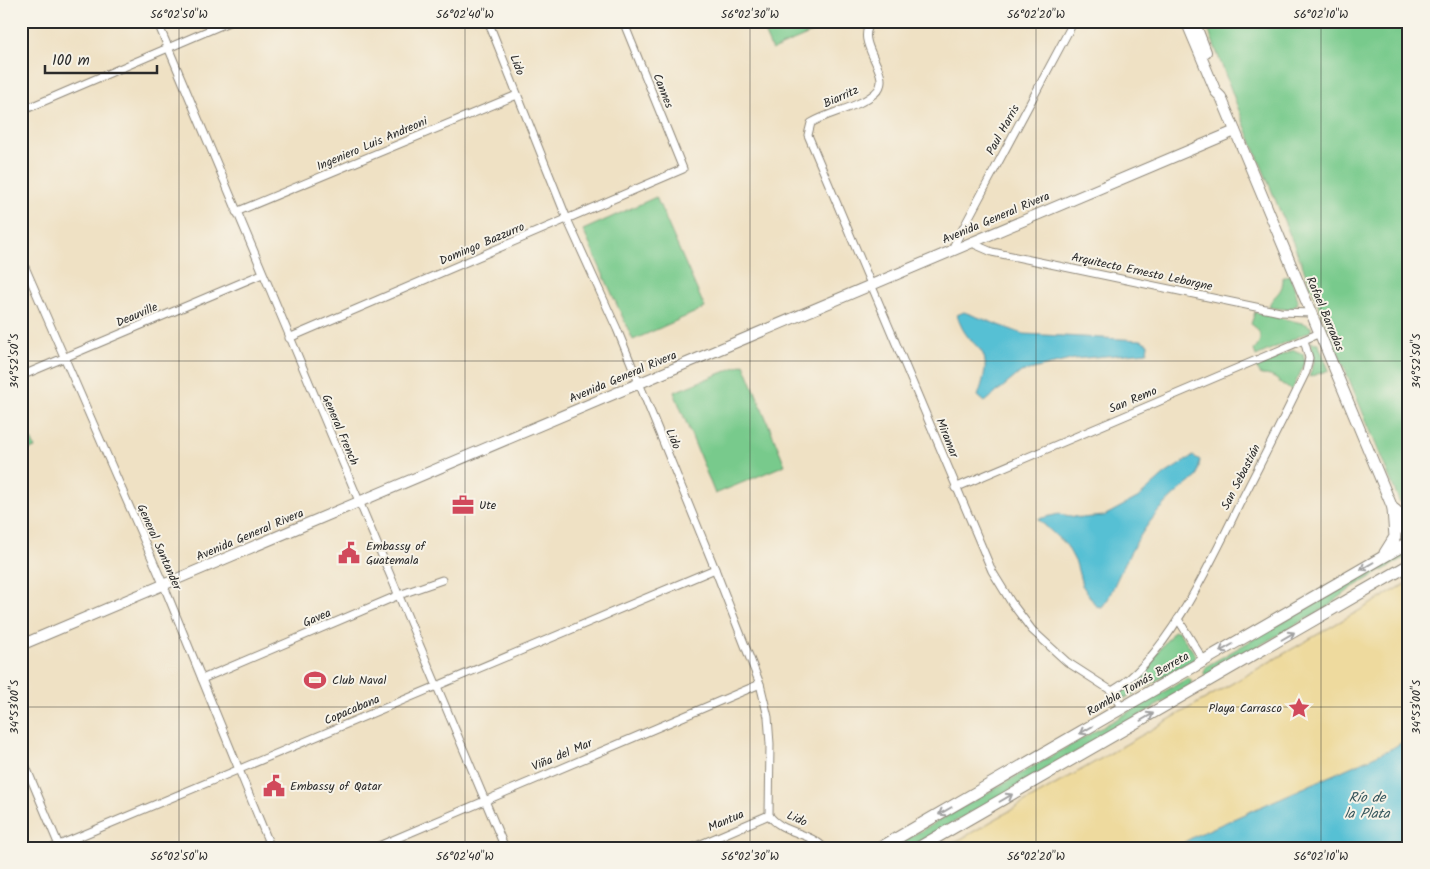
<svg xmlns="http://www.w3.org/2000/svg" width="1430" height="869" font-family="Kalam,sans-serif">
  <rect width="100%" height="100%" fill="#f7f3e8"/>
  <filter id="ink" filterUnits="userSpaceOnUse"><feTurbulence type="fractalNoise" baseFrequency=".02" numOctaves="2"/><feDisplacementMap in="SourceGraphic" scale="10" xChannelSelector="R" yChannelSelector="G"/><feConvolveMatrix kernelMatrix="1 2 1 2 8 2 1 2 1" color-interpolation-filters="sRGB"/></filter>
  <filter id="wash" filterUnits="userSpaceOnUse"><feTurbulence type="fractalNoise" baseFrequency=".0096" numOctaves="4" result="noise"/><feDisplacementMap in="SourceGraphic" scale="20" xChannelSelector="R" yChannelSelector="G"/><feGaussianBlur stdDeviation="1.12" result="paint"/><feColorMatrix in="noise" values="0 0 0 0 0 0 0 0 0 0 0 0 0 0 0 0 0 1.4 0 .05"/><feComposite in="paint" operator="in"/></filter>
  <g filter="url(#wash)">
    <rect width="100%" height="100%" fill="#efe1c4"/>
    <g fill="#78ca8c" stroke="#527a5c">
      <path d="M759,21H840L772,50Z"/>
      <path d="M1205,21H1409V517L1400,503L1243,121Z"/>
      <path d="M656,197L705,308L633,340L583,230Z"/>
      <path d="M1289,275C1301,302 1304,314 1269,307C1271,295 1284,295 1283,277Z"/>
      <path d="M1255,312L1306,324L1311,327V331L1256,356L1254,350C1263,342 1262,331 1251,324Z"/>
      <path d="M1311,342L1318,343L1329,370L1309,377L1314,362Z"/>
      <path d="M1294,350L1303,354L1305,363L1292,390C1279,385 1277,374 1261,375L1255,366Z"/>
      <path d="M744,364L785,465L715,494L674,392Z"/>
      <path d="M27,430L35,448L21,453V433Z"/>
      <path d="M1405,552L1408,553L1406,557L1353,587L1327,607L1206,676L1204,674L1205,667Z"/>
      <path d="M1174,631H1178L1196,655L1195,659L1126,698H1121L1120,693L1145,668Z"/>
      <path d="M1188,678L1191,680V686L909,848H891Z"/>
    </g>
    <path fill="#eeda9e" stroke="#8c8264" d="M1409,582V738L1391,749L1195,836L1174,848H945Z"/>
    <g fill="#57c0d4" stroke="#417680">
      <path d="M964,312L1023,334L1141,340L1148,344L1147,352L1074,359L1021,372L985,402L978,396C999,338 969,357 957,315Z"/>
      <path d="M1193,456L1200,460L1197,477C1149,511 1132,546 1108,599L1102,607L1096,606L1082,585L1076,563L1067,546L1038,519L1059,514L1082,518L1104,516L1139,497L1165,474Z"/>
      <path d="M1409,738V848H1174L1195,836L1391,749Z"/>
    </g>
  </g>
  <g filter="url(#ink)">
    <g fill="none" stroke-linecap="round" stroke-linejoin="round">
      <g stroke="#8d8678" stroke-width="9">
        <g id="street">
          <path d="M157,21L505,848"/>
          <path d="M488,21L567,219L617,329L715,569L760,684L768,717L770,744L769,815C781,833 810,832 824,848"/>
          <path d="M873,21C850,42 897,75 875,93C858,108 831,111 811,123L808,135L992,571L1011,602L1032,630L1067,662L1112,691L1122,709"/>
          <path d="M21,111L231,21"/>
          <path d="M236,212L517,95"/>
          <path d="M972,241L976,245L992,252L1280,312L1312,313"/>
          <path d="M952,249L1074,21"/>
          <path d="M21,258L164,586L271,848"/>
          <path d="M289,338L683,169L623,21"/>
          <path d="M21,376L262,274"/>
          <path d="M955,488L1320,333"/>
          <path d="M1178,619L1204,661"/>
          <path d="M202,679L399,595L442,580"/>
          <path d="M1112,691C1166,660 1212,560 1239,505C1262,461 1284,417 1306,372L1309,358L1304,340"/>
          <path d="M21,755L60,848"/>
          <path d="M52,848L715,569"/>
          <path d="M374,848L760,684"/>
          <path d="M692,848L769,815"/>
        </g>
      </g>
      <g stroke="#8d8678" stroke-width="12">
        <g id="secondary">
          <path d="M1186,21L1216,92L1221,97L1393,509L1409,539"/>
          <path d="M1194,21L1206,52"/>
          <path d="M21,645C427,476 829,300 1235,131"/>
        </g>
      </g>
      <g stroke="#8d8678" stroke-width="13">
        <g id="primary">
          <path d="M1195,21L1196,28"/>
          <path d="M1395,510L1409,525"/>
          <path d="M1385,553L1395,537L1393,509"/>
          <path d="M880,848L1409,542"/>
          <path d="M918,848L1409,565"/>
        </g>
      </g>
      <use href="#street" stroke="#fff" stroke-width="7"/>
      <use href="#secondary" stroke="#fff" stroke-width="10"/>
      <use href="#primary" stroke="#fff" stroke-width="11"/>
    </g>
    <defs><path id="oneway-shaft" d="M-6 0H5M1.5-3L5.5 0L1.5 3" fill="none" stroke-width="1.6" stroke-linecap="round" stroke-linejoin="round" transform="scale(1.25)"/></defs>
    <g stroke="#a0a0a0">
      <use href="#oneway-shaft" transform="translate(1367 566) rotate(150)"/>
      <use href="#oneway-shaft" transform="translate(1288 636) rotate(-30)"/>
      <use href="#oneway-shaft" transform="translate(1226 648) rotate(150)"/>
      <use href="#oneway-shaft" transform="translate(1147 717) rotate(-30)"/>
      <use href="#oneway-shaft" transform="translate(1086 730) rotate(150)"/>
      <use href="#oneway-shaft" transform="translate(1006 798) rotate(-30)"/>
      <use href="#oneway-shaft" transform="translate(945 811) rotate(150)"/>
    </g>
  </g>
  <path fill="none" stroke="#2b2b2b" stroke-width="1" stroke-opacity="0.45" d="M179,21V848M465,21V848M750,21V848M1036,21V848M1321,21V848M21,361H1409M21,707H1409"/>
  <defs>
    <g id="office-bare" transform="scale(1.725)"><path d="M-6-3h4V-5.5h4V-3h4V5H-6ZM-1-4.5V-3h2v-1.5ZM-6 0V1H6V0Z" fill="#d1495b" stroke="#f7f3e8" stroke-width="2.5" paint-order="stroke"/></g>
    <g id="civic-bare" transform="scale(1.725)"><path d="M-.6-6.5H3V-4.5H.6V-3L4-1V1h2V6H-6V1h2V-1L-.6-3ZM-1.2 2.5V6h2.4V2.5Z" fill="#d1495b" stroke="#f7f3e8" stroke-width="2.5" paint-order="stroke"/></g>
    <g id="stadium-bare" transform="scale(1.725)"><path d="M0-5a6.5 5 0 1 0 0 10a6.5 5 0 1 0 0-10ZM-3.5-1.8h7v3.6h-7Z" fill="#d1495b" stroke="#f7f3e8" stroke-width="2.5" paint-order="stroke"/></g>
    <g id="sight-bare" transform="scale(1.725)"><path d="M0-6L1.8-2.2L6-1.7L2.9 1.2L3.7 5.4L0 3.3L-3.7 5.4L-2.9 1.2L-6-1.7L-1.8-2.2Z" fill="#d1495b" stroke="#f7f3e8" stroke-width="2.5" paint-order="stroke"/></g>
  </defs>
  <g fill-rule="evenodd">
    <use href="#office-bare" x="463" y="505"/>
    <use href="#civic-bare" x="349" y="553"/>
    <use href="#stadium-bare" x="315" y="680"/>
    <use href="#sight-bare" x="1299" y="708"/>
    <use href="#civic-bare" x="274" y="786"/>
  </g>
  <g text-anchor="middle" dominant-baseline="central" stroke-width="4" stroke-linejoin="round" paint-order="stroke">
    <g font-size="12" fill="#2b2b2b" stroke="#f7f3e8">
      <text transform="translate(517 65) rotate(69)">Lido</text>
      <text transform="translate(663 91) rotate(68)">Cannes</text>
      <text transform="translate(841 97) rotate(-24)">Biarritz</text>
      <text transform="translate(1003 130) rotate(-61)">Paul Harris</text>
      <text transform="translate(372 144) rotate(-23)">Ingeniero Luis Andreoni</text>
      <text transform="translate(996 218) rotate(-23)">Avenida General Rivera</text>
      <text transform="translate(482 244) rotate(-23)">Domingo Bazzurro</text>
      <text transform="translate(1142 272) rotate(12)">Arquitecto Ernesto Leborgne</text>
      <text transform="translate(1325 314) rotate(67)">Rafael Barradas</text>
      <text transform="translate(137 315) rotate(-23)">Deauville</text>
      <text transform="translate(623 377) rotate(-23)">Avenida General Rivera</text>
      <text transform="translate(1133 400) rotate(-23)">San Remo</text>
      <text transform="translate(340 430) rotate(67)">General French</text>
      <text transform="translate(947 438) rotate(68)">Miramar</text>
      <text transform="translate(673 439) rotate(67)">Lido</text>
      <text transform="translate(1241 477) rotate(-63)">San Sebastián</text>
      <text transform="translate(250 535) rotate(-23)">Avenida General Rivera</text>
      <text transform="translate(159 547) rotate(66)">General Santander</text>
      <text transform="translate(317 618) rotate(-23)">Gavea</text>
      <text transform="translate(1138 684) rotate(-30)">Rambla Tomás Berreta</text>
      <text transform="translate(352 710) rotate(-23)">Copacabana</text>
      <text transform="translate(562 755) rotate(-23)">Viña del Mar</text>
      <text transform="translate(797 819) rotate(24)">Lido</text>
      <text transform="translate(726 821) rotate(-23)">Mantua</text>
    </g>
    <g font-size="12" fill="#2b2b2b" stroke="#f7f3e8" text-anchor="start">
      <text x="479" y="505">Ute</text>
      <text x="366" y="546">Embassy of<tspan x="366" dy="14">Guatemala</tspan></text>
      <text x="332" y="680">Club Naval</text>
      <text x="1282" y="708" text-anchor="end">Playa Carrasco</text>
      <text x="290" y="786">Embassy of Qatar</text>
    </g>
    <g font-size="14" font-style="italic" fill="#38585e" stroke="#f7f3e8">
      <text x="1367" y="798">Río de<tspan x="1367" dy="16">la Plata</tspan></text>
    </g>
  </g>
  <rect width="1430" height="869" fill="none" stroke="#f7f3e8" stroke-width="55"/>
  <path d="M45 65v8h112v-8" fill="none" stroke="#2b2b2b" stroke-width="2.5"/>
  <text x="52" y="65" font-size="15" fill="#2b2b2b" stroke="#f7f3e8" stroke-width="4" paint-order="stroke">100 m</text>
  <rect x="28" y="28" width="1374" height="814" fill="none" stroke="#2b2b2b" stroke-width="2"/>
  <g font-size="12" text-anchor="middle" fill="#2b2b2b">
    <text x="179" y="18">56°02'50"W</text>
    <text x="465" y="18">56°02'40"W</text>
    <text x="750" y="18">56°02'30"W</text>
    <text x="1036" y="18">56°02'20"W</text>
    <text x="1321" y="18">56°02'10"W</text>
    <text transform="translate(14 361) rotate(-90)" y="4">34°52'50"S</text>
    <text transform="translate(1416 361) rotate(-90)" y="4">34°52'50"S</text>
    <text transform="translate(14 707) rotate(-90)" y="4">34°53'00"S</text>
    <text transform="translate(1416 707) rotate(-90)" y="4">34°53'00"S</text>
    <text x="179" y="860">56°02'50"W</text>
    <text x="465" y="860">56°02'40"W</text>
    <text x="750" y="860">56°02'30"W</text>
    <text x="1036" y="860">56°02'20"W</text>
    <text x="1321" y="860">56°02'10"W</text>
  </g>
</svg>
